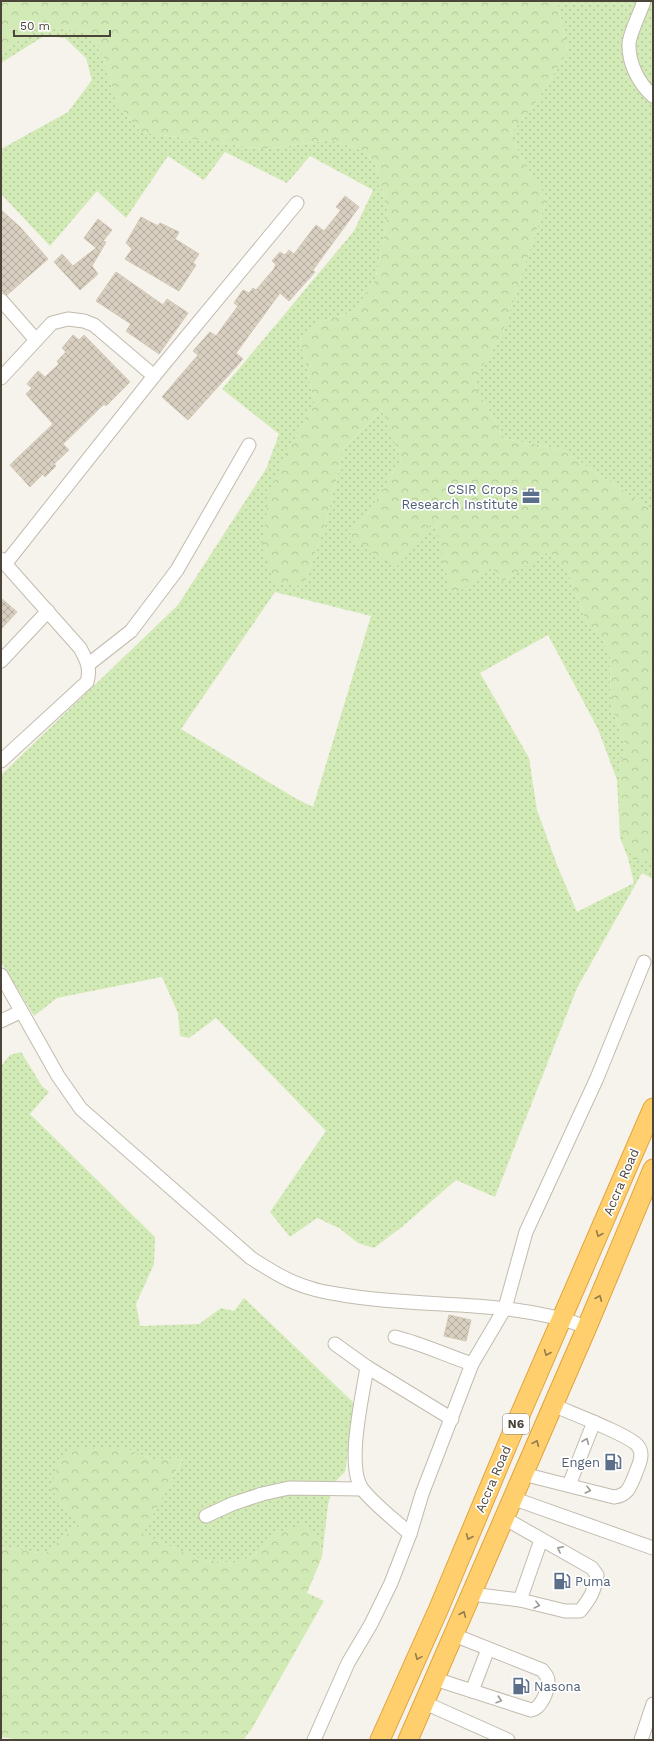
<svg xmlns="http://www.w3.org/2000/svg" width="654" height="1741" font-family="'Work Sans',sans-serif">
  <defs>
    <pattern id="grass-dots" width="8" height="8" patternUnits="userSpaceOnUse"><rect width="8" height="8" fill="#d2eab5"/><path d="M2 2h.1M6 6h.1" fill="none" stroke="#b6ca9c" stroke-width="1.8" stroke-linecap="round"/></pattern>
    <pattern id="forest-crowns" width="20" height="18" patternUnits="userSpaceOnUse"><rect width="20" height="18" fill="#d2eab5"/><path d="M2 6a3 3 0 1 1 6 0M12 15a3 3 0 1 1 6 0" fill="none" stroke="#b6ca9c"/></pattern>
    <pattern id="building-cross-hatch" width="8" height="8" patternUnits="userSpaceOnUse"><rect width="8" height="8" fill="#d8cfc1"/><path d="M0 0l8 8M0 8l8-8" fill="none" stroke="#b1aa9e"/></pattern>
  </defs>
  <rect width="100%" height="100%" fill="#f6f3ec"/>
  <g fill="url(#grass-dots)" fill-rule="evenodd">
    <path d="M553,1H653V511L561,449L505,439L473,382L502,335L547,198L530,174L510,135L537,101L568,51L557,3Z"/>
    <path d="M43,27L85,31L102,54L118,105L141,132L264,149L330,140L364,151L376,166L388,214L375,281L354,312L319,322L300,339L315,404L290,447L304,586L327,518L344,448L382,410L401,459L369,512L348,537L434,521L442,550L492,568L502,582L550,550L569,575L588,626L602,638L610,654L611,704L626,747L620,767L647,859L653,857V879L642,873L577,988L495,1197L456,1180L403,1226L374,1248L358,1243L339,1228L317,1218L290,1237L270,1212L326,1131L216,1018L189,1038L180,1036L178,1013L162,977L57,998L34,1016L1,962V775L178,605L266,469L279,434L222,389L354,231L373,190L310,156L287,183L225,152L204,180L168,156L126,218L97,191L50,246L1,194V149L68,112L92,80L86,58L65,38L44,36L1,63V51ZM275,592L371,616L313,807L295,798L181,729ZM548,635L598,729L617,780L620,838L628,858L634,883L577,912L557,865L537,810L529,758L480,673Z"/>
    <path d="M21,1052L42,1086L49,1092L30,1114L155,1237L154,1264L136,1304L140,1326L199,1324L221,1308L234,1311L244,1298L355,1404L345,1472L333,1484L328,1505L322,1557L319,1538L280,1532L256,1554L238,1563L202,1560L142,1534L183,1459H152L124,1448L63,1508L81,1523L45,1554L1,1547V1066L10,1055Z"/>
  </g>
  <g fill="url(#forest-crowns)">
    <path d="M1,1H553L557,3L568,51L537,101L510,135L530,174L547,198L502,335L473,382L505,439L561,449L653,511V857L647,859H633L622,836L619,789L620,767L626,747L611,704L610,654L602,638L588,626L569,575L550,551L502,582L492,568L458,592L450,590L434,521L396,568L348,537L369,512L401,459L382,410L344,448L327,518L304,586L275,584L262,546L270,491L290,447L315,404L300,339L319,322L354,312L375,281L388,214L376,166L364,151L330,140L264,149L141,132L118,105L102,54L85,31L43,27L1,51Z"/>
    <path d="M79,1447L124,1448L152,1459L183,1458L143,1534L202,1560L238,1563L256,1554L280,1532L303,1525L319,1538L322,1557L307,1593L324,1601L251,1730L243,1740H21L1,1737V1547L45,1554L80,1523L63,1508L51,1488L60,1456Z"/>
  </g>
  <g fill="url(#building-cross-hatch)" stroke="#d3c7b4">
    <path d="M345,196L359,207L313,270L315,272L289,301L280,293L236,353L243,359L188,420L162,397L198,355L193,351L210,332L216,336L238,306L234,303L243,290L249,293L253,288L256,290L274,269L276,264L272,261L280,252L285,255L289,250L294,254L316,225L324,231L341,210L336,207Z"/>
    <path d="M1,210L20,227L48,259L7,295L1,290Z"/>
    <path d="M141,217L158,226L160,223L179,232L175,239L199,254L193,263L196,265L179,291L125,259L132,249L126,243Z"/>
    <path d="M98,219L112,230L103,241L106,242L92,266L98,274L80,290L54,262L62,254L73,266L96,248L84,238Z"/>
    <path d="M116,272L163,305L167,299L188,313L159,354L126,331L131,324L96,301Z"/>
    <path d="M73,335L79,340L84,335L130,382L106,406L104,404L63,444L69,450L54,464L56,466L45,477L43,474L30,487L10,465L53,424L26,394L32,388L27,384L38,371L45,377L59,364L57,361L66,352L62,348Z"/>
    <path d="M1,598L17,612L1,629Z"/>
    <path d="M449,1315L471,1320L466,1341L444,1336Z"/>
  </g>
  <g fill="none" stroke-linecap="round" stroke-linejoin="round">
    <g stroke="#c2bbae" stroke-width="15">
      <g id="minor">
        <path d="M644,1C641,11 628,37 629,46C629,64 639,84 653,96"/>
        <path d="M1,300L36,340"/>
        <path d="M1,378L52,323L68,319L84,321L94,325L154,376"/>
        <path d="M1,559L80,648C87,661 91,668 87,682L1,761"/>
        <path d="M6,563L154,376L297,203"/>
        <path d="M1,661L48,611"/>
        <path d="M89,664L131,631L177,570L249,445"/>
        <path d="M1,975L58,1076L81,1109L251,1258C270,1270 288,1282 310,1288C321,1292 332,1293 343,1295C424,1309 509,1298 587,1327"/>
        <path d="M1,1021L20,1012"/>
        <path d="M395,1337C423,1344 445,1355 472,1364"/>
        <path d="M335,1344L367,1367L452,1419"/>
        <path d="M367,1367C363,1394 345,1468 363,1490C376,1506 395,1520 410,1534"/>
        <path d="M523,1474L614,1497C628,1495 630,1487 635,1475C638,1466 645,1455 638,1446C630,1435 568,1412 553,1405"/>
        <path d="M569,1485L594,1422"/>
        <path d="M512,1498L653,1548"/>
        <path d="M206,1516L232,1504L262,1494L289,1488L362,1489"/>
        <path d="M471,1594L520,1600L565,1611H580C590,1599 595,1590 597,1575L592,1568L504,1518"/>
        <path d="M520,1600L541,1540"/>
        <path d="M435,1679L531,1710C541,1709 548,1691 548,1681C548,1676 545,1674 542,1670L454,1635"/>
        <path d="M472,1691L488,1649"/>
        <path d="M425,1703L508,1740"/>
        <path d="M314,1740L348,1663L371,1624L391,1583L410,1534L422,1494L472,1364L505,1308L526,1232L597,1078L644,962"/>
        <path d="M641,1740L653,1704"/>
      </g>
    </g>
    <g stroke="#e0a43c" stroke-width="21">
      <g id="highway">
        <path d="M380,1740L439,1608L516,1424L653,1108"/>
        <path d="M408,1740L587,1327L653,1169"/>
      </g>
    </g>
    <use href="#minor" stroke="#fff" stroke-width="13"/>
    <use href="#highway" stroke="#ffcf6e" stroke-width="19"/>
  </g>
  <defs><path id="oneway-chevron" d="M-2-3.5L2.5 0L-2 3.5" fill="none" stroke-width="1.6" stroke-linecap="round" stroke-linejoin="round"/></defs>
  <g stroke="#937c4e">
    <use href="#oneway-chevron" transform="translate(599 1234) rotate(113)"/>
    <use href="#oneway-chevron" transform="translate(599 1298) rotate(-67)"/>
    <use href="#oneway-chevron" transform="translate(547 1353) rotate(113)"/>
    <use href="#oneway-chevron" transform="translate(536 1443) rotate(-67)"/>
    <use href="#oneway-chevron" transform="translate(469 1537) rotate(113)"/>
    <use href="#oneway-chevron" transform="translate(463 1614) rotate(-67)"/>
    <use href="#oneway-chevron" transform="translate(418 1657) rotate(114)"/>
  </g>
  <g stroke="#9c9892">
    <use href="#oneway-chevron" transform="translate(586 1441) rotate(-68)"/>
    <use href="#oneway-chevron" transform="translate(588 1490) rotate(14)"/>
    <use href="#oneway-chevron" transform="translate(560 1549) rotate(-153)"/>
    <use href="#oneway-chevron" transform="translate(537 1605) rotate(14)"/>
    <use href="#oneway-chevron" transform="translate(499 1700) rotate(18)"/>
  </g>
  <defs>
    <g id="office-bare" transform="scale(1.38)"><path d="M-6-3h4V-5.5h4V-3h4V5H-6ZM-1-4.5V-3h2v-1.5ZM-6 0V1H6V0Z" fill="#5c6f8a" stroke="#fff" stroke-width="2.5" paint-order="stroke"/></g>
    <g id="fuel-bare" transform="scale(1.38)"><path d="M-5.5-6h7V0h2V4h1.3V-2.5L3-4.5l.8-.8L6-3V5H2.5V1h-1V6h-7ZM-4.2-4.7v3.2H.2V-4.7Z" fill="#5c6f8a" stroke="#fff" stroke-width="2.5" paint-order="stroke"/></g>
  </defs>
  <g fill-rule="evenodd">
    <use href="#office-bare" x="531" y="496"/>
    <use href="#fuel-bare" x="613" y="1462"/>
    <use href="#fuel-bare" x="562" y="1581"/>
    <use href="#fuel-bare" x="521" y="1686"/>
  </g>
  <g text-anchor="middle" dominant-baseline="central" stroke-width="3.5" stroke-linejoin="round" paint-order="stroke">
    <rect fill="#fff" stroke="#817c74" stroke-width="1" x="503" y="1414" width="26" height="20" rx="3"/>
    <g font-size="12" font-weight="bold" fill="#4b4439">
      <text x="516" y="1424">N6</text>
    </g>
    <g font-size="13" fill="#4e5e75" stroke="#fff" text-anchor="end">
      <text x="518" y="489">CSIR Crops<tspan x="518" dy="15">Research Institute</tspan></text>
      <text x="600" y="1462">Engen</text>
      <text x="575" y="1581" text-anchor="start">Puma</text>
      <text x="534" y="1686" text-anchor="start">Nasona</text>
    </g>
    <g font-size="13" fill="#4b4439" stroke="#fff">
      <text transform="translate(621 1182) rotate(-67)">Accra Road</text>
      <text transform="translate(493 1479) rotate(-67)">Accra Road</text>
    </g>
  </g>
  <rect width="654" height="1741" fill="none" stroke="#4b4439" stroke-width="4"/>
  <path d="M14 30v6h96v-6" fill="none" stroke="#4b4439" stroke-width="2"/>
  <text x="20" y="30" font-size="12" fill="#4b4439" stroke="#ffffff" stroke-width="3" paint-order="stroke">50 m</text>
</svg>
